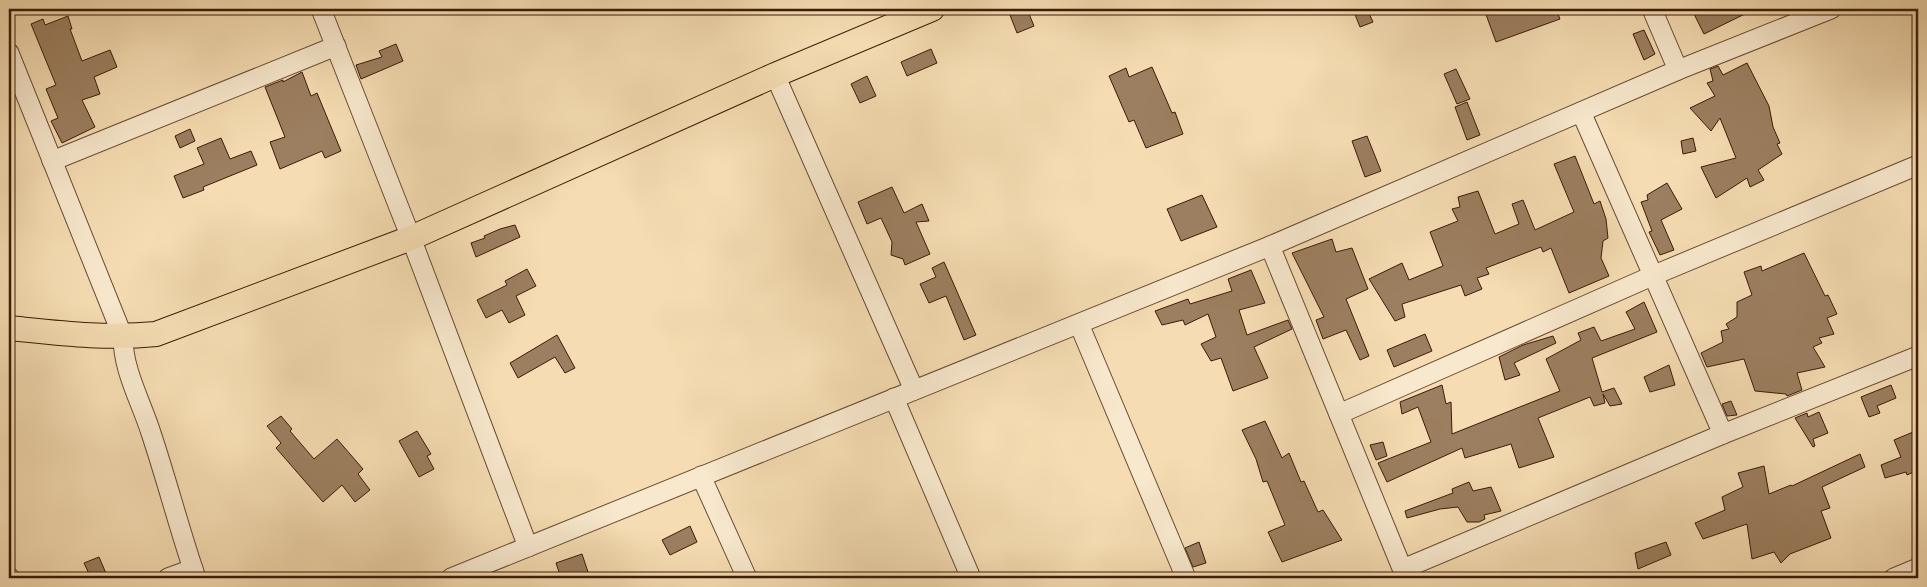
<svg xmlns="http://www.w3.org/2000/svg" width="1927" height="587" font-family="Vollkorn,serif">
  <rect width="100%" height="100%" fill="#f5dcb2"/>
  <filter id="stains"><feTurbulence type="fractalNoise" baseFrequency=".004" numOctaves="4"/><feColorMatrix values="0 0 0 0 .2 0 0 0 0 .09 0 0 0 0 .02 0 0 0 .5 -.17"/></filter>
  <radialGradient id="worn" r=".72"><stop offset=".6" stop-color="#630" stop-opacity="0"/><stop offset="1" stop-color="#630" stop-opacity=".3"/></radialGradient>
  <g fill="#9c7f60" stroke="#3c1b07">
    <path d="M1027,9L1034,26L1017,33L1010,15Z"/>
    <path d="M1362,9H1367L1373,22L1360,27L1354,12Z"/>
    <path d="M1484,9H1556L1560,19L1496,42Z"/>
    <path d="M1706,9H1755L1704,34L1694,14Z"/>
    <path d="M68,16L72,29H70L82,61L110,50L117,67L94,77L100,94L82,100L95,127L62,143L51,121L58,118L46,89L56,85L31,24L43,19L45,25Z"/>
    <path d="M1644,30L1655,54L1644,60L1633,34Z"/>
    <path d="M396,44L403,61L361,79L356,65L382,57L379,51Z"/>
    <path d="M931,49L937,63L907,76L901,62Z"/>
    <path d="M1747,63L1769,106L1773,127L1780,143L1777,144L1782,154L1758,170L1764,180L1750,187L1747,178L1716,198L1701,167L1736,158L1720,118L1711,131L1690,108L1715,96L1707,83L1713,81L1710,69L1718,66L1723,75Z"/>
    <path d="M1152,67L1172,113L1175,112L1183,134L1146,148L1134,120L1129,122L1109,76L1126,68L1129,77Z"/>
    <path d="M1456,69L1470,99L1457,104L1444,74Z"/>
    <path d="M302,72L311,96L317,93L341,151L325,158L322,151L280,169L270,142L285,137L265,87L283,80V82Z"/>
    <path d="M867,76L876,96L860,103L851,84Z"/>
    <path d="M1467,102L1480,135L1467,140L1455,107Z"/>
    <path d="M190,129L195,141L180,148L175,136Z"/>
    <path d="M1367,136L1381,171L1365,177L1352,141Z"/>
    <path d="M221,138L230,159L251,151L257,165L203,187L204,190L183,198L174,176L204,164L197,148Z"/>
    <path d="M1693,138L1696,151L1683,154L1681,141Z"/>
    <path d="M1575,156L1594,204L1600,201L1606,219L1608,238L1603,241L1601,258L1609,276L1569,293L1551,248L1543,252L1541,247L1486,268L1489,274L1477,278L1482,289L1465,296L1461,285L1402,304L1405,317L1395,321L1369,279L1402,263L1409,280L1443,266L1430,232L1458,221L1452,209L1460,207L1458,197L1478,191L1495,234L1519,224L1512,204L1523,200L1535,230L1574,212L1554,164Z"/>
    <path d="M1667,183L1682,209L1661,220L1674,250L1660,255L1649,232L1652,231L1641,202L1648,200L1647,195Z"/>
    <path d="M892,187L904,213L922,204L929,221L916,222L930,254L905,265L903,259L891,255L892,242L881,218L867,224L858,202Z"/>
    <path d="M1202,195L1217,227L1181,241L1167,209Z"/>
    <path d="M515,225L520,237L476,257L471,243L485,238L484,236L500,229Z"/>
    <path d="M1332,239L1336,252L1352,248L1368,289L1346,299L1369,356L1360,360L1346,330L1323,339L1316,320L1324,317L1292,253Z"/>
    <path d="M1804,253L1825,296L1828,295L1837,314L1827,318L1834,334L1819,338L1822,343L1813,347L1825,367L1797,373L1802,390L1787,396L1786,394L1755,391L1744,359L1707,367L1701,353L1723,342L1721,331L1729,329L1726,324L1737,317V302L1752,295L1744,272L1761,266L1762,271Z"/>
    <path d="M944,262L976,335L964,340L946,296L929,303L920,284L936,277L932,268Z"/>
    <path d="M527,269L536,286L516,296L525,315L509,323L502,310L486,318L477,300L507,285L505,281Z"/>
    <path d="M1251,270L1265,303L1239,310L1247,335L1288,320L1292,329L1254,347L1268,378L1233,391L1221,358L1211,361L1201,344L1216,337L1208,314L1185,325L1183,320L1162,325L1155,311L1188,299L1190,304L1232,291L1228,279Z"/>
    <path d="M1644,302L1657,332L1592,358L1602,392L1614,388L1622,404L1610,406L1603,394L1605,403L1594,406L1590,397L1538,418L1554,457L1519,468L1511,444L1465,458L1462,448L1387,482L1378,463L1431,442L1418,407L1402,414L1400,402L1442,385L1446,404L1451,402L1452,434L1560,391L1546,359L1581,340L1578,333L1594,327L1601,341L1635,329L1626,312Z"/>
    <path d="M1425,334L1432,351L1394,367L1387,350Z"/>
    <path d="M557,335L575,368L565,373L555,357L518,378L510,363Z"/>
    <path d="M1553,336L1556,343L1514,363L1520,375L1505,380L1499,357L1523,345Z"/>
    <path d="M1669,365L1675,385L1650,392L1644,377Z"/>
    <path d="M1891,385L1896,398L1877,406L1880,413L1869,417L1861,397Z"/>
    <path d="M1731,401L1737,415L1727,416L1722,404Z"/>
    <path d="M1819,412L1828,433L1813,439L1815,446L1813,447L1795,418L1807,413L1808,417Z"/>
    <path d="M281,416L292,429L290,431L314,459L337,439L363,469L358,474L370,490L355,502L342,485L323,502L276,448L281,443L267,426Z"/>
    <path d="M1265,421L1282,458L1289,453L1301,482L1304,481L1318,512L1323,510L1342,540L1282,562L1268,532L1285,525L1267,481L1263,482L1256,459L1242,430Z"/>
    <path d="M1918,430V470L1907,475L1906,472L1885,478L1881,465L1901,457L1894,440Z"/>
    <path d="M417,431L431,454L427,456L434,469L419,477L399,441Z"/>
    <path d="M1383,442L1387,456L1376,460L1370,445Z"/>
    <path d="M1860,454L1865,467L1822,487L1830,508L1821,511L1831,538L1790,554L1781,563L1774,552L1752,559L1747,524L1703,539L1695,523L1725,510L1722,497L1743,487L1738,473L1764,466L1769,494L1791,485L1792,486Z"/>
    <path d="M1469,482L1473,491L1491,487L1501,511L1484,515L1485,519L1479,522H1467L1458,507L1440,509L1407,518L1405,511L1453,493L1452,489Z"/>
    <path d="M690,526L697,542L670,555L662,540Z"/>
    <path d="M1199,542L1206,563L1193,567L1185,548Z"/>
    <path d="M1666,542L1671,555L1638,569L1635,553Z"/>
    <path d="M582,554L590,578H561L556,563Z"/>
    <path d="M99,557L108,578H91L84,563Z"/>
  </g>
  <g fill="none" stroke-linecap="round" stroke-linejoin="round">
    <g stroke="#6a4b32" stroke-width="21">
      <g id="minor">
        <path d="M321,9L411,238L528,547"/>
        <path d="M1652,9L1678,70"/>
        <path d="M9,53L123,337C123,371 141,401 151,433C166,478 178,524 193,569"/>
        <path d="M775,75L914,390"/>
        <path d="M1581,112L1723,434"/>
        <path d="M52,161L336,46"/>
        <path d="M1270,246L1406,578"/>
        <path d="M1079,324L1186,578"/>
        <path d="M894,398L971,578"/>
        <path d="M1339,414L1652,276L1918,165"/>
        <path d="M701,476L747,578"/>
        <path d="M1403,569L1723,434L1918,356"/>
        <path d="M9,577L10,578"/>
        <path d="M168,578L193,569L196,578"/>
        <path d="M451,578L1270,246L1678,70L1831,9"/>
        <path d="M1894,578L1918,568"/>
      </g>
    </g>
    <g stroke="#3c1b07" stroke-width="26">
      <path id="major" d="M9,328C59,333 106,339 156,334L411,238L775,75L932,9"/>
    </g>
    <use href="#minor" stroke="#f8e8cd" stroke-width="19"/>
    <use href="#major" stroke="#f5dcb2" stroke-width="24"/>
  </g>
  <rect width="1927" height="587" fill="none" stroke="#f5dcb2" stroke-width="30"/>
  <rect x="10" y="10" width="1907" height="567" fill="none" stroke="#3c1b07" stroke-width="2.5"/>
  <rect x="15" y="15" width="1897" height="557" fill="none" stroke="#3c1b07"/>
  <rect width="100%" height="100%" filter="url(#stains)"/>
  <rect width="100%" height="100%" fill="url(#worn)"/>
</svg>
